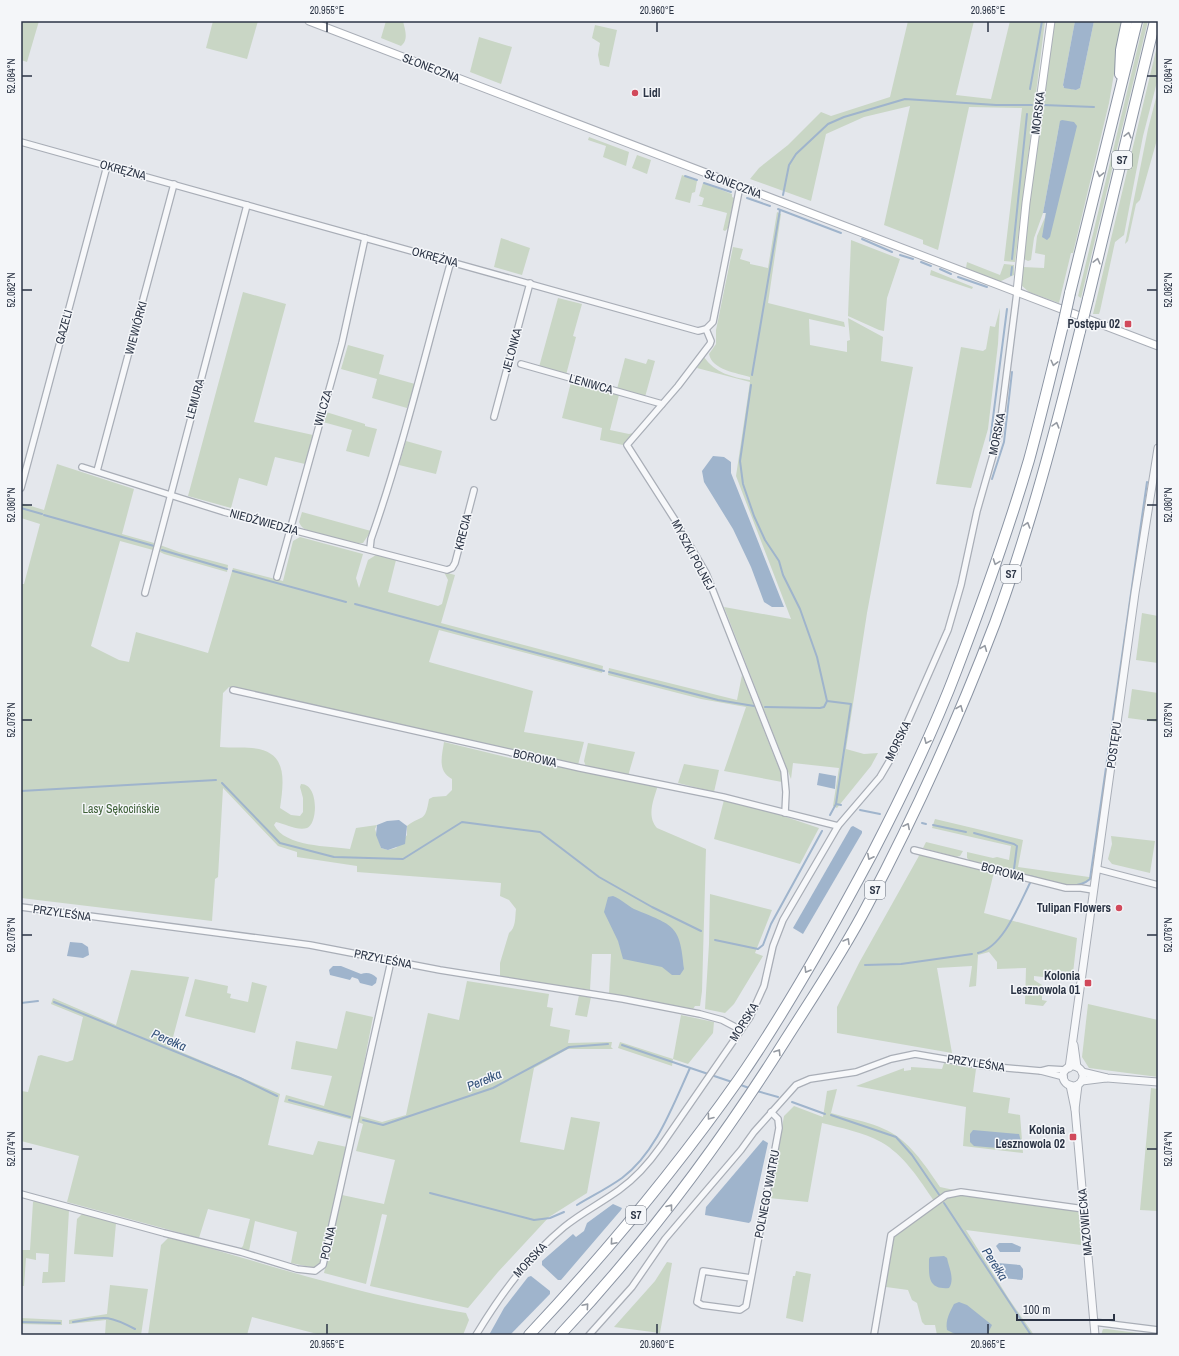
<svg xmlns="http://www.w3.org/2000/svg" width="1179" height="1356" font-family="'Archivo Narrow',sans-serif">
  <rect width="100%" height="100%" fill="#e4e7ec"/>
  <g fill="#c9d6c5">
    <path d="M21,21H39L27,62L21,60Z"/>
    <path d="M213,21H258L247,59L206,48Z"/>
    <path d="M386,21H403C405,30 409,40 401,46L381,38Z"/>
    <path d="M908,21H974L956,95L991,99L1010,21H1045L1015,262L1004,261L1022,108L969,107L938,250L923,244V240L884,225L910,106L864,117L826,134L811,201L750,179L759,168L788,145L821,112L831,116L890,97Z"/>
    <path d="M1053,21H1075L1063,85V87L1076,90L1080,88L1094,21H1123L1109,103L1073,253H1071L1059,303L1029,292L1021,285L1023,267L1044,268L1045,255L1035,253L1037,236L1045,217L1042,237L1060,121L1043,213L1034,238L1031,260L1028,261L1024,259L1030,191Z"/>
    <path d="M1144,21H1148L1081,298L1078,296Z"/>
    <path d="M595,25L617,30L609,67L600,65L598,55L600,43L592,38Z"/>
    <path d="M479,37L512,47L501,84L470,72Z"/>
    <path d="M1158,42V78L1143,136L1124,235L1115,242L1100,311L1099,314H1093Z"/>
    <path d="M1158,90V136L1140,200L1136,204L1128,241L1125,244L1148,129Z"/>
    <path d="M589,137L629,152L626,166L603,157L606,146L588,140Z"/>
    <path d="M637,155L651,160L647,174L632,168Z"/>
    <path d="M682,175L697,181L695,192L692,193L690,203L675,199Z"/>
    <path d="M703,183L732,194V197L734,198L728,228L725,231L723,230L727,213L697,205H702L704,198L699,196Z"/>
    <path d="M777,212L781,214L768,303L844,322L845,327L809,319L810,345L847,352V341L850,340L848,318L883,337L881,361L913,367L867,613L846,749L864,754L878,753L871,766L837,808L833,806L839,768L793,763L791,779L724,607L791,619L736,476L750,382L697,368L704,357C715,373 732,377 750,380V377C737,373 712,370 709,354L716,344V330L733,247L743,249L740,259L750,262V264L768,268Z"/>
    <path d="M501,238L530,248L522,275L494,267Z"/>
    <path d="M851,240L900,259L887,298L884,331L879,330L848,316Z"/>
    <path d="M967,262L1000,275L1004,264L1014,265V275L999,282L966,268Z"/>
    <path d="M931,270L973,287L972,289L930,275Z"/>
    <path d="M243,292L286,304L254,422L313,435L305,464L275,457L267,486L239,478L231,508L188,496Z"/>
    <path d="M558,298L582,304L573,336L576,337L566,375L539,367Z"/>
    <path d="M1000,308L998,344L988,429L971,488L936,484L961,347L983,351L986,349L990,326L995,327Z"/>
    <path d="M348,345L384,355L379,374L415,384L407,408L372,398L377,379L341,369Z"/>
    <path d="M625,358L646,364L648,359L655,361L645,397L617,389Z"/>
    <path d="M571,382L619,395L610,430L629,434L633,433L623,445L600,440L602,428L562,418Z"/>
    <path d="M326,412L365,424V426L377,429L369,457L346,451L352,430L323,422Z"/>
    <path d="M406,441L442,451L436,474L399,465Z"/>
    <path d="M57,464L134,489L122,534L154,543L153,550L120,541L91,646L119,660L129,662L136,632L208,653L233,568L283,581L293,541L300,537L363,554L356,578L359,588L368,560L376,555L396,560L388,592L438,606L442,604L448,580L444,572L455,575L441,623L603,666L602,673L439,630L429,662L533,691L524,732L584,742L578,765L229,687L223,693L220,747C231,748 242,747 252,748C288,751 284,780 280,808L291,815L300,816L303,812V798L300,787L301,784C319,784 318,824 307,828C298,831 285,824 276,822L274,825C285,847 329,846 350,849L356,828L377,825L375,829L381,848L388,850L396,848L407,835V826C422,814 425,824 429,799L433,797L446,796L452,790V779C437,771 442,756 444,742L514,759V756L658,785C654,799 646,816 657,828L706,849L702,991L700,1006H695L693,1009L609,994L611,954H592L590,990L500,977V963L509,933C516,928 515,917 516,909L509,900L500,896L501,883L357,872V866L297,857V852L278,846L223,788L218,877L215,879L212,921L21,898V584H24L40,524L21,518V503L44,510Z"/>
    <path d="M302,512L371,531L363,543C353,544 309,534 302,527C301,526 300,524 299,522Z"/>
    <path d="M160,545L179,552L228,565L227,572L164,554L158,551Z"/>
    <path d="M1142,613L1158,616V663L1136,660Z"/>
    <path d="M609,668L737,700L742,675L782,776V782L724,771L746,707L701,699L608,675Z"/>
    <path d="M1132,689L1158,693V722L1128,718Z"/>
    <path d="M588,743L635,752L628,776L586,767L584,761Z"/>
    <path d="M684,764L719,770L714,792L678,783Z"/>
    <path d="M724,800L759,808L819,828L800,864L714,839Z"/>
    <path d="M935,819L1023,840L1018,867L1089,877H1092L1091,879L1082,885L1070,887L970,861L967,858V852L993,858L997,857L1009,860L1011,846L932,828Z"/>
    <path d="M1111,836L1155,841L1150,873L1112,864L1108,859L1112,844Z"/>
    <path d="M926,842L963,851L960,856L956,857L923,848Z"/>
    <path d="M920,854L994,872L984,913L1077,938L1073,973L1053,970L1052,978L1034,976V980L1042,985V1000L1047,1001L1043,1006L1025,1004L1026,968L997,969V962L989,952L978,955L976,986L969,987L972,966L937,968L952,1053L837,1033V1007L859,963Z"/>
    <path d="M710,894L772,910L755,953L763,956L734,1004L725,1013L705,1009L709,944Z"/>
    <path d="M131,970L189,977L171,1045L174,1049L280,1094L268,1145L313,1155L318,1141L347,1147L321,1263L315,1268L291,1263L297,1232L255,1221L249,1251L240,1249L243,1246L250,1219L208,1209L199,1238L67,1202L79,1156L21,1141V1091L28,1092L38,1056L41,1055L67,1062L73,1060L83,1017L51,1004L53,998L116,1025Z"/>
    <path d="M195,979L228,986L227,993L231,994L230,998L248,1002L252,982L267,986L255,1033L185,1016Z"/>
    <path d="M467,981L549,994L547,1007L553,1008L550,1026L570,1030L568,1043L612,1042L611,1047L613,1049H568L534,1068L520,1142L564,1150L571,1117L600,1122L587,1193L549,1217L498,1272L468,1308L370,1286L387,1215L382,1214L366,1284L324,1273L342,1195L384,1204L395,1160L356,1151L363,1124L358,1122L360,1116L382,1122L406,1115L428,1013L459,1020Z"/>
    <path d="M579,995L591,997L587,1017L575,1015Z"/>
    <path d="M1088,1004L1158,1020V1077L1089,1068L1082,1057Z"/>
    <path d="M346,1011L373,1017L353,1120L284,1102L286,1095L324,1106L332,1076L291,1069L296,1041L337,1049Z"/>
    <path d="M681,1015L714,1022L713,1033L688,1064L673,1059L672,1066L618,1048L620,1042L673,1059Z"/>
    <path d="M944,1063L976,1069L973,1092L1010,1098L1008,1113L1020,1115L1023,1153L963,1146L966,1107L856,1086L904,1068V1071L911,1070V1067L942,1069Z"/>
    <path d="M1151,1088L1158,1089V1211L1140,1210Z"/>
    <path d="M837,1089L831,1113C854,1120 885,1124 903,1141C918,1154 929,1171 940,1187L954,1190L934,1201C919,1179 904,1155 881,1142C863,1132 841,1128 822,1123L808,1202L769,1198L784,1116L794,1106L823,1117L827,1091Z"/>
    <path d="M961,1194L1077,1210L1080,1212L1081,1245L966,1230L1009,1299L1034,1335H937L935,1325H925L922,1322L917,1303L912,1300L908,1290L886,1287L893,1237L898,1231L945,1198Z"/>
    <path d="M35,1200L69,1210L65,1282L42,1283L43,1272H48L49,1254L36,1253V1260L26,1258L24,1286H21L22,1250H30L33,1202Z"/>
    <path d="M83,1213L116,1223L113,1257L74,1254L77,1219Z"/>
    <path d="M168,1238H175C271,1266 368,1297 466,1313L469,1320L463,1335H321L252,1317L247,1335H148L161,1245Z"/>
    <path d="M667,1262L672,1263L660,1333L614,1327L655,1281Z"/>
    <path d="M796,1271L811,1274L803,1322L786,1318L793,1276H795Z"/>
    <path d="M110,1285L148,1289L141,1335H105L106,1320L69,1324V1320L107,1314Z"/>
    <path d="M21,1318L62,1320V1325L21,1324Z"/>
    <path d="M1103,1329H1107L1152,1335H1101Z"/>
  </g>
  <g fill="#9fb4cc">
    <path d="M1075,21H1094L1080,88L1076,90L1064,88L1063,85Z"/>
    <path d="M1062,120L1074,122L1077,126L1050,237L1047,240L1042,237L1046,213H1043L1060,121Z"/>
    <path d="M713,456L724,457L731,462V473L784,607H772L764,602L751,567L733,529L704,482L702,471Z"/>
    <path d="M819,773L836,776L835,789L817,785Z"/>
    <path d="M399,820L407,826L405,844L388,850L381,848L376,835L377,825L387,821Z"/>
    <path d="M853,826L862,831V833L803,934L793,928L851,827Z"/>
    <path d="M613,896C621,899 627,905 634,909C674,926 680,924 684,969L680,975H672L662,967L623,959L618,941L604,912L608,897Z"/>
    <path d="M70,942L82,943L88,947L89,955L83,958L67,956Z"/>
    <path d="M333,966H341L361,974C367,972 372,973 377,978L376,983L372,986L360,983L358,979L352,977L350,980L330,975L329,970Z"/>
    <path d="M973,1130L1019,1134L1021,1141L1020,1150L974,1146L970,1142V1134Z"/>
    <path d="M763,1140L768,1143L751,1221L749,1223L705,1215L706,1207Z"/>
    <path d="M613,1204L622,1208L621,1210L561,1280H558L542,1265V1261L573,1234L576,1237L584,1231L587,1223Z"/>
    <path d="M999,1243H1012L1021,1247L1020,1252H1000L996,1246Z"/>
    <path d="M944,1256L947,1258C949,1268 955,1279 949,1288C927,1290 929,1275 929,1259L930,1257Z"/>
    <path d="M998,1263L1020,1265L1023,1269V1277L1022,1280L1002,1278Z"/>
    <path d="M531,1276L550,1291V1294L510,1335H489L504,1308L528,1277Z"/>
    <path d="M959,1302L967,1305L992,1325L987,1335H957L947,1330C945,1320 950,1312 954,1304Z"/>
  </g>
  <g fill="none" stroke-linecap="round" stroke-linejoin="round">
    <g stroke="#9fb4cc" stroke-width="2">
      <path d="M1030,89L1042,21"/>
      <path d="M1043,105L1094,107"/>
      <path d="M685,176L697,180"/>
      <path d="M704,183L731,192"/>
      <path d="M783,195L789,165L796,154L828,124L844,117L905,99L996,105H1032"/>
      <path d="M747,198L770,206"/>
      <path d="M778,209L841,233"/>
      <path d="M862,239L892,252"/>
      <path d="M900,255L913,259"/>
      <path d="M1012,259L1027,114"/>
      <path d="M921,262L931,266"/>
      <path d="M940,269L951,274"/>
      <path d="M1011,275L1012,267"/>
      <path d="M958,277L987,287"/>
      <path d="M752,375L780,210"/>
      <path d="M751,385L740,461L743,484L754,516L765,540L779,561L783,575L800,609L817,657L827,701L824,707L820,708L765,707"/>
      <path d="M990,441L1007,309"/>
      <path d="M992,479L1004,442L1012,372"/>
      <path d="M21,508L42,514"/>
      <path d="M44,515L154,546"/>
      <path d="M162,550L227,569"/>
      <path d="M233,571L346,602"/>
      <path d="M355,604L604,671"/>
      <path d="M609,672L718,700L754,706"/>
      <path d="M827,701L851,704L836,804L841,805"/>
      <path d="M222,783L280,843L334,857L403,859L462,822L540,832L599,877L652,907L701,931"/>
      <path d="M21,791L216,780"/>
      <path d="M860,810L880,814"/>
      <path d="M830,815L836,804"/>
      <path d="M922,823L926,824"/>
      <path d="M933,825L966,832"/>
      <path d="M974,833L1014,844L1017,846L1014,869L1017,873L1025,875"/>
      <path d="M1029,876C1048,880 1074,893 1090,879L1147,482"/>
      <path d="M715,940L758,949L763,945L771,924L822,831"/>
      <path d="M978,953C1003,947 1019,905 1030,883"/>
      <path d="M865,965L901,964L972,954"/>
      <path d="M54,1002L240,1078L277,1096"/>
      <path d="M21,1003L38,1001"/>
      <path d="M622,1045L732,1082"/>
      <path d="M738,1084L749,1088"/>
      <path d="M757,1091L778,1097"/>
      <path d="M289,1100L350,1117"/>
      <path d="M792,1102L825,1114"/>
      <path d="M831,1115L896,1137L912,1155L940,1196"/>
      <path d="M363,1120L383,1125L493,1088L569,1047L608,1044"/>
      <path d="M430,1193L534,1220L550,1218L564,1212"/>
      <path d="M944,1203L1031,1335"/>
      <path d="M577,1205C592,1196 608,1188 622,1178C656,1153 673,1105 690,1068"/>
      <path d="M21,1322L60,1323"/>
      <path d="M73,1322C105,1317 106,1314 135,1329"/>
    </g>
    <g stroke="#a9aeb7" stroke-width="8">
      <g id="minor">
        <path d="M21,142L698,331L706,329L713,322L740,186"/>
        <path d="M706,329L711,341L710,344L678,386L627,445L675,520L706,573L784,771L786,792L785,813"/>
        <path d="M521,364L662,404"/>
        <path d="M494,417L530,283"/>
        <path d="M82,467L224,512L447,570L452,568L455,563L474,490"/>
        <path d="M97,471L174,184"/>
        <path d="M21,488L107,166"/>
        <path d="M370,548L371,539C403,448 425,354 451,261"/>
        <path d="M277,577L342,343L365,238"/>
        <path d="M145,593L247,205"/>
        <path d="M233,690L580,768L723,797L838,826"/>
        <path d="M914,850L1066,888H1081L1093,890"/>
        <path d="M1097,869L1158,885"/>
        <path d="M21,907L310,945L440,970L623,999L700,1014L722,1020L741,1030"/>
        <path d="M1041,1071L1049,1069L1066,1070"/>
        <path d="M21,1194L164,1233L241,1252L297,1269L315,1271L323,1265L391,961"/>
        <path d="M751,1278L703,1271L697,1302L702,1305L740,1310L746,1306L779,1128L778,1119L771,1112"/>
        <path d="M1094,1322L1158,1330"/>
        <path d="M476,1335C501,1294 527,1258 564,1227C581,1213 601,1203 619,1190C636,1178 649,1163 661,1146L750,1017L764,986L773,946L783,920L838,826L880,777L893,755L948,630L961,585L977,511L999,434L1017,292"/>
        <path d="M589,1335L632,1287L665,1239L741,1150L754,1132L796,1085L810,1079L856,1072L891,1059L915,1054L985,1066L1041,1071L1064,1077"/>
        <path d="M874,1335L891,1235L946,1195L961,1192L1084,1209"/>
      </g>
    </g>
    <g stroke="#a9aeb7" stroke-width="9">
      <g id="tertiary">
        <path d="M1074,1045L1077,1067"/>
        <circle cx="1073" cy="1076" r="10"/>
        <path d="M1069,1068L1135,593L1158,448"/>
        <path d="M1082,1072L1107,1078L1158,1082"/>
        <path d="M1082,1081L1106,1078"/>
        <path d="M1070,1085L1075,1109L1095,1335"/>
        <path d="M1075,1109L1078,1085"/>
      </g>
    </g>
    <g stroke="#a9aeb7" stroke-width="9">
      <g id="secondary">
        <path d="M309,21L1158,346"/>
        <path d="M1017,292L1026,203L1051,21"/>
      </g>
    </g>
    <g stroke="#8b94a3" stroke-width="12">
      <g id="motorway">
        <path d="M1120,74L1121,50L1127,21"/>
        <path d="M1070,293L1137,21"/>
        <path d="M1088,299L1155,21"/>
        <path d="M529,1335C605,1254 675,1170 739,1079C788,1008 831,931 872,854C903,794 933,733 957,669C983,601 1008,531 1029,460C1041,416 1052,370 1063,325"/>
        <path d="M560,1335C645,1244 720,1144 786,1039C814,995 843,952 867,906C915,815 958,720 995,623C1030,528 1056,429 1080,331"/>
      </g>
    </g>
    <use href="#minor" stroke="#f7f8fa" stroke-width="5.5"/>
    <use href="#tertiary" stroke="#f7f8fa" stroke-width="7"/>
    <use href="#secondary" stroke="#fff" stroke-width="7"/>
    <use href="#motorway" stroke="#fff" stroke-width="10"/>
    <g stroke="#8b94a3" stroke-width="12" stroke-linecap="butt">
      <g id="motorway-bridge">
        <path d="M1063,325L1070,293"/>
        <path d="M1080,331L1088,299"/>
      </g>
    </g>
    <use href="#motorway-bridge" stroke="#fff" stroke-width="10"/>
  </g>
  <defs><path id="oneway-chevron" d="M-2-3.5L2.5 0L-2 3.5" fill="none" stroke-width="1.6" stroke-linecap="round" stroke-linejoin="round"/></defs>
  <g stroke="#959aa2">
    <use href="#oneway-chevron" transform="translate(1128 135) rotate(-76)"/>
    <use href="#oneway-chevron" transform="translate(1100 174) rotate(104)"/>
    <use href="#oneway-chevron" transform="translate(1097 261) rotate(-76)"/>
    <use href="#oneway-chevron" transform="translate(1054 363) rotate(104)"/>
    <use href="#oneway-chevron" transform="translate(1056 425) rotate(-74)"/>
    <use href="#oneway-chevron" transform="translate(1027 525) rotate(-73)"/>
    <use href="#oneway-chevron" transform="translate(996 562) rotate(110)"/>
    <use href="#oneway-chevron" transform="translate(984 648) rotate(-68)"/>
    <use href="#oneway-chevron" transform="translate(960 708) rotate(-68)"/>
    <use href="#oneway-chevron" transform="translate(927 741) rotate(114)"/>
    <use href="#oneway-chevron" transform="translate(907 826) rotate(-63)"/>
    <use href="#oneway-chevron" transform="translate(870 857) rotate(117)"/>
    <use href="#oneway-chevron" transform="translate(847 941) rotate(-60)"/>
    <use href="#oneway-chevron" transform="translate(807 970) rotate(121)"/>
    <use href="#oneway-chevron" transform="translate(778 1052) rotate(-58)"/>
    <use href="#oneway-chevron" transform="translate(710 1117) rotate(127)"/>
    <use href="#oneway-chevron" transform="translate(670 1207) rotate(-52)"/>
    <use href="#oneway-chevron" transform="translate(613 1242) rotate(131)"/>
    <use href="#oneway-chevron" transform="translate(586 1306) rotate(-49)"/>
  </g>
  <path fill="none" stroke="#2b3445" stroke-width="1.5" d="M327,22V32M657,22V32M988,22V32M22,76H32M1147,76H1157M22,290H32M1147,290H1157M22,505H32M1147,505H1157M22,720H32M1147,720H1157M22,935H32M1147,935H1157M22,1149H32M1147,1149H1157M327,1324V1334M657,1324V1334M988,1324V1334"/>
  <g fill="#d1495b" stroke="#f4f6f9" stroke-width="1.5">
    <circle cx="635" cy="93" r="4"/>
    <rect x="1124" y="320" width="8" height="8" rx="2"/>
    <circle cx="1119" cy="908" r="4"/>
    <rect x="1084" y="979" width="8" height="8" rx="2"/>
    <rect x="1069" y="1133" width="8" height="8" rx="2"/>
  </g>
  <g text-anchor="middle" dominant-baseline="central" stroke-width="3" stroke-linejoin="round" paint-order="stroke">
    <g fill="#f4f6f9" stroke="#676e7b" stroke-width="1">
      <rect x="1112" y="151" width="20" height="18" rx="3"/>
      <rect x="1001" y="565" width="20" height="18" rx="3"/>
      <rect x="865" y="881" width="20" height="18" rx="3"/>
      <rect x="626" y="1206" width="20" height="18" rx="3"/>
    </g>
    <g font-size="11" font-weight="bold" fill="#2b3445">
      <text x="1122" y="160">S7</text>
      <text x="1011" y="574">S7</text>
      <text x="875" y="890">S7</text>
      <text x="636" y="1215">S7</text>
    </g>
    <g font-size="12" fill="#2b3445" stroke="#f4f6f9">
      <text transform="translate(431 68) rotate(21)">SŁONECZNA</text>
      <text transform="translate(1038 113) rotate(-83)">MORSKA</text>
      <text transform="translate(123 170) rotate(15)">OKRĘŻNA</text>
      <text transform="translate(733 184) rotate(21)">SŁONECZNA</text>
      <text transform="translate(435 257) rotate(15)">OKRĘŻNA</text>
      <text transform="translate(64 327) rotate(-75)">GAZELI</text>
      <text transform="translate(136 328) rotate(-75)">WIEWIÓRKI</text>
      <text transform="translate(512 350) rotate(-75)">JELONKA</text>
      <text transform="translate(591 384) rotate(16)">LENIWCA</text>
      <text transform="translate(195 399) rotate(-75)">LEMURA</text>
      <text transform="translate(323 408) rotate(-74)">WILCZA</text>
      <text transform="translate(997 434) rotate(-79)">MORSKA</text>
      <text transform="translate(264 522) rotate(15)">NIEDŹWIEDZIA</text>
      <text transform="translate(463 532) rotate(-76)">KRECIA</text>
      <text transform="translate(693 555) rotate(62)">MYSZKI POLNEJ</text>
      <text transform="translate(898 741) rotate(-64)">MORSKA</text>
      <text transform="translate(1114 745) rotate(-82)">POSTĘPU</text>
      <text transform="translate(535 758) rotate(13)">BOROWA</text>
      <text transform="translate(1003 872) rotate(15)">BOROWA</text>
      <text transform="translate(62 913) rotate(8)">PRZYLEŚNA</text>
      <text transform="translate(383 959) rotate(11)">PRZYLEŚNA</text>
      <text transform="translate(744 1022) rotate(-58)">MORSKA</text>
      <text transform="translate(976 1063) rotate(9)">PRZYLEŚNA</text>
      <text transform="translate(767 1194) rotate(-79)">POLNEGO WIATRU</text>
      <text transform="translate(1085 1222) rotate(-95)">MAZOWIECKA</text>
      <text transform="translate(328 1243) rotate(-77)">POLNA</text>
      <text transform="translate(530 1260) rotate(-47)">MORSKA</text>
    </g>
    <g font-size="12" font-weight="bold" fill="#2b3445" stroke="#f4f6f9" text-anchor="end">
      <text x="643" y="93" text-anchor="start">Lidl</text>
      <text x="1120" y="324">Postępu 02</text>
      <text x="1111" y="908">Tulipan Flowers</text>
      <text x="1080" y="976">Kolonia<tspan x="1080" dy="14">Lesznowola 01</tspan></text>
      <text x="1065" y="1130">Kolonia<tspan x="1065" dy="14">Lesznowola 02</tspan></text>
    </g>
    <g font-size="12" fill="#3f6138" stroke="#f4f6f9">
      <text x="121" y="809">Lasy Sękocińskie</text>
    </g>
    <g font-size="13" font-style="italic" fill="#34527a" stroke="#f4f6f9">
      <text transform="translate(169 1040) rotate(23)">Perełka</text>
      <text transform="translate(484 1080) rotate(-23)">Perełka</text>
      <text transform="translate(995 1264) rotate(57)">Perełka</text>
    </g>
  </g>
  <rect width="1179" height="1356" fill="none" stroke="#f4f6f9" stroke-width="44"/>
  <path d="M1017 1314v6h97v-6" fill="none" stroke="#2b3445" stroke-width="2"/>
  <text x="1023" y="1314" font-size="12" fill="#2b3445" stroke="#f4f6f9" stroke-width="3" paint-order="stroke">100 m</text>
  <rect x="22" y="22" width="1135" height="1312" fill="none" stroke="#2b3445" stroke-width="1.5"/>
  <g font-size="10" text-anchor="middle" fill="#2b3445">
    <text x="327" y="14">20.955°E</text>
    <text x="657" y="14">20.960°E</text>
    <text x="988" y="14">20.965°E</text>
    <text transform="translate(11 76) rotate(-90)" y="4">52.084°N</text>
    <text transform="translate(1168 76) rotate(-90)" y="4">52.084°N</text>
    <text transform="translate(11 290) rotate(-90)" y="4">52.082°N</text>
    <text transform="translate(1168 290) rotate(-90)" y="4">52.082°N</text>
    <text transform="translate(11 505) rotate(-90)" y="4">52.080°N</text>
    <text transform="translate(1168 505) rotate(-90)" y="4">52.080°N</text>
    <text transform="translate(11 720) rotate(-90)" y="4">52.078°N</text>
    <text transform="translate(1168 720) rotate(-90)" y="4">52.078°N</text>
    <text transform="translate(11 935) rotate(-90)" y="4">52.076°N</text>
    <text transform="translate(1168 935) rotate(-90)" y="4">52.076°N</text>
    <text transform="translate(11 1149) rotate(-90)" y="4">52.074°N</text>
    <text transform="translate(1168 1149) rotate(-90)" y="4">52.074°N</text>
    <text x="327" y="1348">20.955°E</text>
    <text x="657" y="1348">20.960°E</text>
    <text x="988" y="1348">20.965°E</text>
  </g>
</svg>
